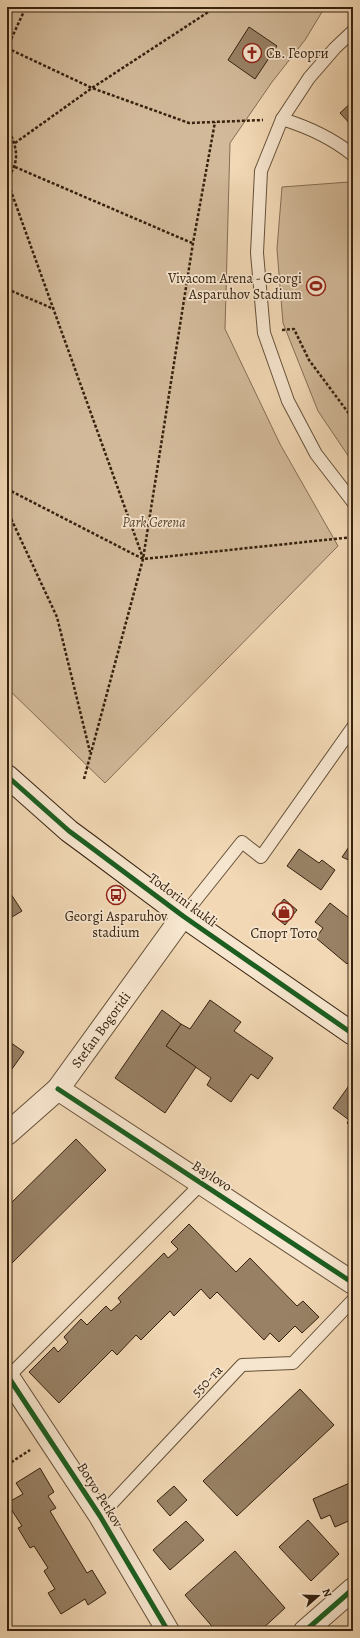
<svg xmlns="http://www.w3.org/2000/svg" width="360" height="1638" font-family="Alegreya,serif">
  <rect width="100%" height="100%" fill="#f2d8b5"/>
  <filter id="stains"><feTurbulence type="fractalNoise" baseFrequency=".005" numOctaves="4"/><feColorMatrix values="0 0 0 0 .2 0 0 0 0 .09 0 0 0 0 .02 0 0 0 .5 -.17"/></filter>
  <radialGradient id="worn" r=".72"><stop offset=".6" stop-color="#630" stop-opacity="0"/><stop offset="1" stop-color="#630" stop-opacity=".3"/></radialGradient>
  <g fill="#d2b999" stroke="#846e54">
    <path d="M7,7H325L305,40L272,82L230,143L225,329L280,444L338,546L105,783L7,688Z"/>
    <path d="M349,182L353,185V463L318,411L283,323L277,249L282,187Z"/>
  </g>
  <g fill="#988165" stroke="#36220f">
    <path d="M249,27L277,46L255,79L228,60Z"/>
    <path d="M353,101V127L340,113Z"/>
    <path d="M353,841V862L342,857Z"/>
    <path d="M299,849L319,863L322,860L335,870L321,890L287,866Z"/>
    <path d="M7,888L22,911L7,920Z"/>
    <path d="M284,899L297,910L285,925L272,914Z"/>
    <path d="M330,903L353,921V956L347,964L316,938L323,928L315,922Z"/>
    <path d="M210,1000L241,1022L234,1031L273,1058L258,1079L251,1074L231,1102L207,1085L211,1078L166,1046L181,1024L190,1029Z"/>
    <path d="M162,1010L181,1024L166,1046L196,1067L165,1113L115,1078Z"/>
    <path d="M7,1040L24,1052L7,1076Z"/>
    <path d="M353,1080V1128L347,1123L349,1120L333,1108Z"/>
    <path d="M76,1139L106,1170L7,1268V1207Z"/>
    <path d="M189,1224L236,1272L250,1258L297,1306L303,1301L319,1317L302,1333L295,1326L279,1342L270,1333L264,1340L217,1292L210,1299L201,1289L174,1316L170,1311L141,1340L136,1335L117,1355L112,1350L59,1403L29,1372L54,1347L58,1352L68,1342L64,1337L81,1319L87,1325L106,1306L111,1311L121,1302L118,1298L164,1253L168,1258L178,1249L171,1242Z"/>
    <path d="M300,1389L334,1425L237,1516L203,1481Z"/>
    <path d="M40,1468L54,1492L48,1496L56,1508L50,1511L87,1573L92,1570L106,1593L88,1605L85,1599L61,1614L48,1593L55,1589L44,1571L48,1568L34,1546L30,1548L18,1528L22,1526L7,1503L23,1494L16,1483Z"/>
    <path d="M352,1482L353,1485V1508L351,1509L353,1519L335,1527L330,1515L321,1519L313,1499Z"/>
    <path d="M174,1486L187,1500L170,1516L157,1501Z"/>
    <path d="M308,1520L339,1554L311,1581L279,1547Z"/>
    <path d="M186,1521L204,1540L170,1570L153,1550Z"/>
    <path d="M235,1551L285,1608L260,1631H216L185,1595Z"/>
  </g>
  <g fill="none" stroke-linecap="round" stroke-linejoin="round">
    <g stroke="#655038" stroke-width="14">
      <g id="lane">
        <path d="M353,31L335,48L309,78L282,119L261,171L257,253L264,333L288,401L316,454L353,502"/>
        <path d="M282,119C308,127 332,138 353,155"/>
        <path d="M183,916L242,842L261,857L353,727"/>
        <path d="M8,1377L202,1183"/>
        <path d="M100,1516L242,1365L293,1363L353,1300"/>
      </g>
    </g>
    <g stroke="#655038" stroke-width="24">
      <g id="street">
        <path d="M58,1089L353,1283"/>
        <path d="M7,1134L58,1089L183,916"/>
        <path d="M7,1375L100,1516L168,1631"/>
        <path d="M305,1631L353,1589"/>
      </g>
    </g>
    <g stroke="#36220f" stroke-width="24">
      <path id="secondary" d="M7,776L69,831L88,845L183,916L353,1034"/>
    </g>
    <g stroke="#36220f" stroke-width="2.5" stroke-dasharray="3 2" stroke-linecap="butt">
      <path d="M7,48L92,88L189,123L263,120"/>
      <path d="M7,48L26,7"/>
      <path d="M7,127C17,147 21,160 7,179"/>
      <path d="M15,143L92,88L216,7"/>
      <path d="M15,167L192,243"/>
      <path d="M7,180L143,558"/>
      <path d="M7,289L54,309"/>
      <path d="M282,330L294,329L309,360L353,419"/>
      <path d="M7,489L143,559L353,537"/>
      <path d="M7,510L57,617L90,752"/>
      <path d="M84,779L143,559L193,243L215,122"/>
      <path d="M7,1465L30,1450"/>
    </g>
    <use href="#lane" stroke="#f7e6cf" stroke-width="12"/>
    <use href="#street" stroke="#f7e6cf" stroke-width="22"/>
    <use href="#secondary" stroke="#f7e6cf" stroke-width="22"/>
    <g stroke="#f7e6cf" stroke-width="8">
      <g id="cycleway">
        <path d="M7,776L69,831L88,845L183,916L353,1034"/>
        <path d="M58,1089L353,1283"/>
        <path d="M7,1375L100,1516L168,1631"/>
        <path d="M305,1631L353,1589"/>
      </g>
    </g>
    <use href="#cycleway" stroke="#1b5e20" stroke-width="5"/>
  </g>
  <defs>
    <g id="church-ring" transform="scale(1)"><circle r="9.5" fill="#f7e6cf" stroke="#8f2418" stroke-width="1.5"/><path d="M-1.2-6h2.4v3.5h3.3v2.4h-3.3V6h-2.4V-.1h-3.3v-2.4h3.3Z" fill="#8f2418"/></g>
    <g id="stadium-ring" transform="scale(1)"><circle r="9.5" fill="#f7e6cf" stroke="#8f2418" stroke-width="1.5"/><path d="M0-5a6.5 5 0 1 0 0 10a6.5 5 0 1 0 0-10ZM-3.5-1.8h7v3.6h-7Z" fill="#8f2418"/></g>
    <g id="bus-ring" transform="scale(1)"><circle r="9.5" fill="#f7e6cf" stroke="#8f2418" stroke-width="1.5"/><path d="M-5-6H5V4H4V6H2V4H-2V6H-4V4H-5ZM-3.5-4V0h7V-4ZM-3.5 1.2v1.5H-2V1.2ZM2 1.2v1.5H3.5V1.2Z" fill="#8f2418"/></g>
    <g id="shop-ring" transform="scale(1)"><circle r="9.5" fill="#f7e6cf" stroke="#8f2418" stroke-width="1.5"/><path d="M-5-2.5h2.3a2.7 3.5 0 0 1 5.4 0H5L5.5 6h-11ZM-1.5-2.5h3a1.5 2.3 0 0 0-3 0Z" fill="#8f2418"/></g>
  </defs>
  <g fill-rule="evenodd">
    <use href="#church-ring" x="252" y="53"/>
    <use href="#stadium-ring" x="316" y="286"/>
    <use href="#bus-ring" x="116" y="895"/>
    <use href="#shop-ring" x="284" y="912"/>
  </g>
  <g text-anchor="middle" dominant-baseline="central" stroke-width="3.5" stroke-linejoin="round" paint-order="stroke">
    <g font-size="14" fill="#36220f" stroke="#f7e6cf">
      <text x="266" y="53" text-anchor="start">Св. Георги</text>
      <text x="302" y="278" text-anchor="end">Vivacom Arena - Georgi<tspan x="302" dy="16">Asparuhov Stadium</tspan></text>
      <text x="116" y="916">Georgi Asparuhov<tspan x="116" dy="16">stadium</tspan></text>
      <text x="284" y="933">Спорт Тото</text>
    </g>
    <g font-size="14" font-style="italic" fill="#5d4832" stroke="#f7e6cf">
      <text x="154" y="522">Park Gerena</text>
    </g>
    <g font-size="14" fill="#36220f" stroke="#f7e6cf">
      <text transform="translate(183 900) rotate(36)">Todorini kukli</text>
      <text transform="translate(101 1030) rotate(-54)">Stefan Bogoridi</text>
      <text transform="translate(212 1176) rotate(33)">Baylovo</text>
      <text transform="translate(207 1381) rotate(-46)">550-та</text>
      <text transform="translate(100 1495) rotate(58)">Botyo Petkov</text>
    </g>
  </g>
  <rect width="360" height="1638" fill="none" stroke="#f2d8b5" stroke-width="24"/>
  <rect x="8" y="8" width="344" height="1622" fill="none" stroke="#36220f" stroke-width="2"/>
  <rect x="12" y="12" width="336" height="1614" fill="none" stroke="#36220f"/>
  <g transform="translate(318 1596) rotate(70)" stroke="#f7e6cf" stroke-width="3" paint-order="stroke">
  <path d="M0-3L7 15L0 10L-7 15Z" fill="#36220f"/>
  <text y="-6" font-size="11" font-weight="bold" text-anchor="middle" fill="#36220f">N</text>
  </g>
  <rect width="100%" height="100%" filter="url(#stains)"/>
  <rect width="100%" height="100%" fill="url(#worn)"/>
</svg>
